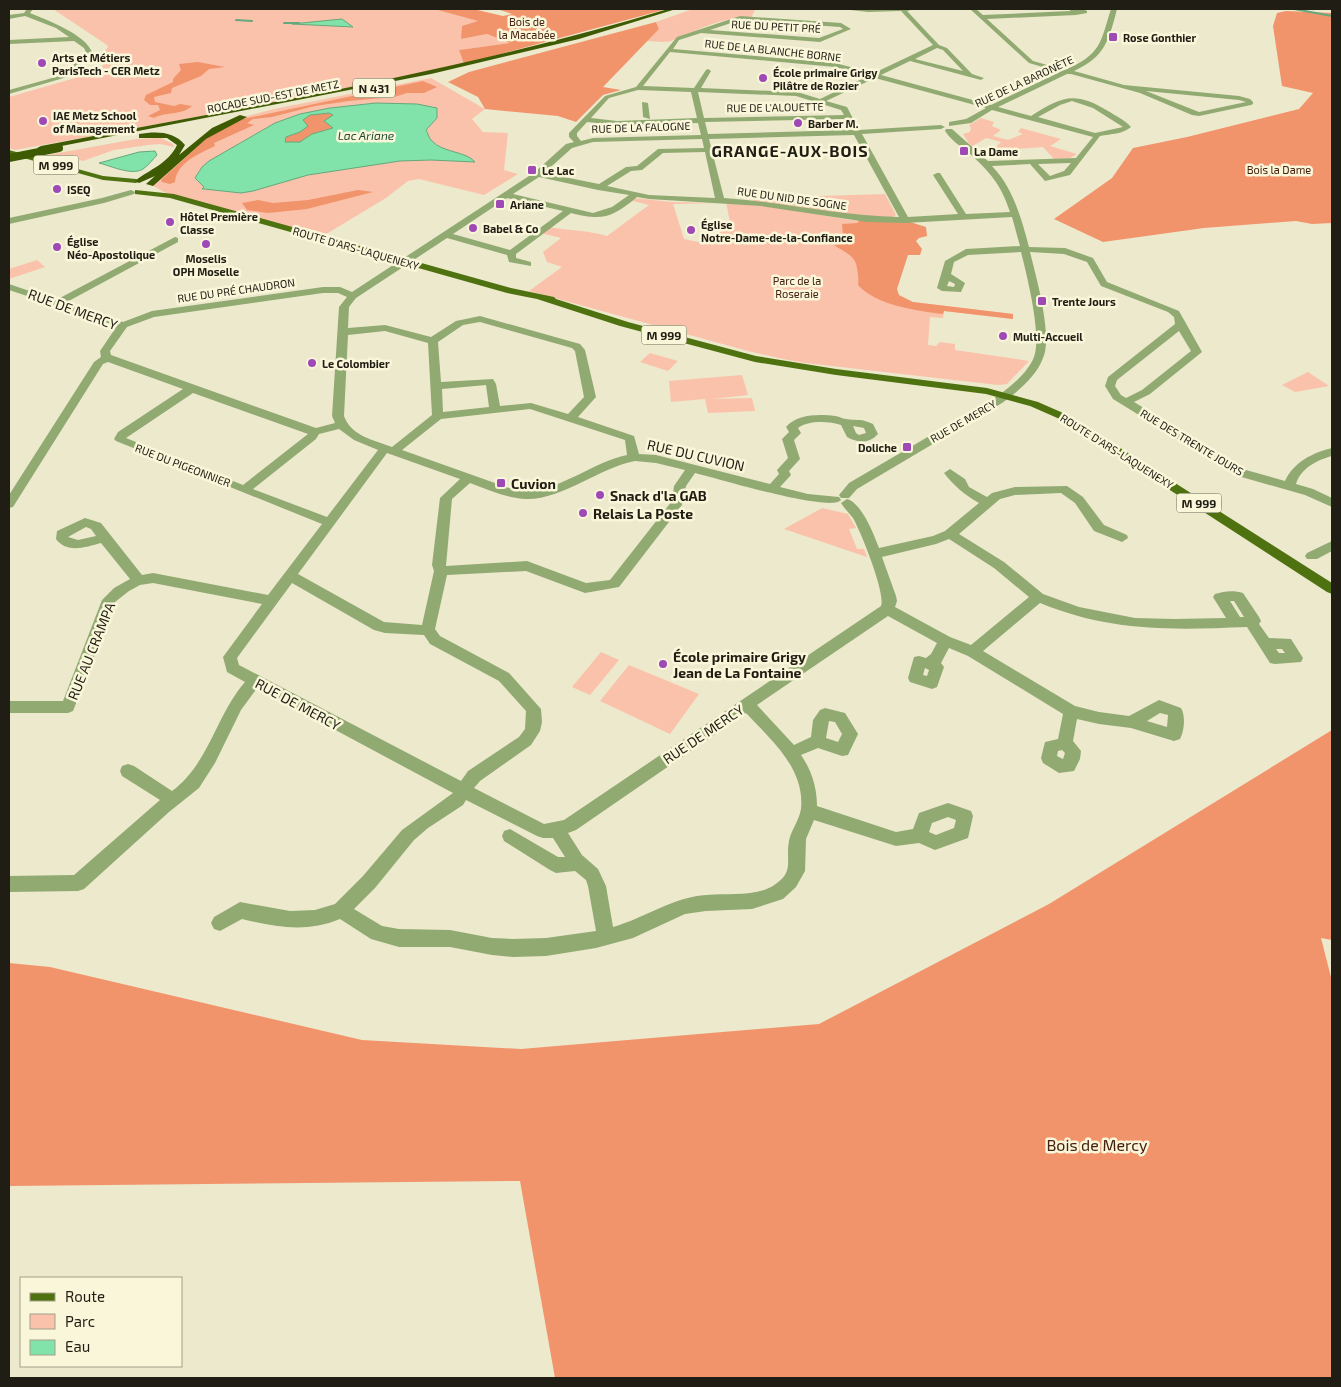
<svg xmlns="http://www.w3.org/2000/svg" width="1341" height="1387" font-family="'Exo 2',sans-serif">
  <rect width="100%" height="100%" fill="#ede9cd"/>
  <g fill="#fac2aa">
    <path d="M53,9H434L479,21L461,39L487,34L511,43L459,50L464,64C315,96 165,123 15,150L9,148V97L75,78L87,70L103,69L101,56L108,47L107,45Z"/>
    <path d="M693,9H759L755,10L751,18C725,15 695,31 671,41C665,43 654,41 647,41L659,29L656,22Z"/>
    <path d="M431,78L485,109L472,119L483,132L508,133L504,170L518,174L484,195L419,179L408,181L386,198L323,236L171,196L150,184L204,135L236,119L274,109Z"/>
    <path d="M981,118L994,122L992,126L1001,130L993,136L1008,140L1023,134L1018,132L1021,128L1061,139L1050,146L1077,154L1070,158L1054,159L1043,147L1003,150L995,148L1001,142L986,138L971,147L963,134L970,132L971,128L969,125Z"/>
    <path d="M161,138L173,144L174,147L160,144L148,145L114,150L83,161L74,158L42,156L136,139Z"/>
    <path d="M885,194L896,215L891,218L852,216L753,201L754,198Z"/>
    <path d="M633,198L672,202L717,203L673,204L684,239L698,242L731,227L726,202L774,207L850,220L884,222L903,237L878,298L1013,314V319L944,311L943,318L930,317L928,345L936,346L940,342L955,344V350L1029,361L1007,384L998,385L805,363L783,359L748,351L529,291L562,267L547,262L543,252L561,238L541,233L549,227C569,231 588,230 607,236L649,205L629,200Z"/>
    <path d="M37,260L45,267L9,279V269Z"/>
    <path d="M650,353L678,361L668,371L640,362Z"/>
    <path d="M1308,372L1329,386L1295,392L1282,385Z"/>
    <path d="M742,375L748,395L712,399L752,398L755,411L708,413L705,399L671,402L669,381Z"/>
    <path d="M822,508L848,514L856,528L849,529L857,549H864L867,557L784,529Z"/>
    <path d="M601,652L619,660L590,695L572,687Z"/>
    <path d="M629,665L699,694L670,734L600,701Z"/>
  </g>
  <g fill="#f1946c">
    <path d="M434,9H473L503,16L512,14L497,9H667L464,64L459,50L510,43L487,34L461,39L462,26L478,21Z"/>
    <path d="M1286,11L1332,13V223L1312,224L1296,221L1204,228L1103,242L1054,219L1112,178L1133,148L1187,137L1299,109L1313,93L1282,86L1273,26L1277,13Z"/>
    <path d="M656,22L659,29L603,87L621,90L603,95L576,122L558,116L485,109L478,97L448,82L469,72Z"/>
    <path d="M198,62L225,67L209,69L201,76L172,88L171,93L154,97L155,102L174,106L180,104L192,106C181,116 167,111 154,118L148,116L160,110L158,105H150L144,100L146,95L173,82V79L181,70L179,64Z"/>
    <path d="M423,81L437,87L424,93H407L394,97L349,101L315,106L272,117L253,119L247,123L254,125L214,143L215,146C199,154 177,162 175,182L170,184L162,182L161,180L209,136L243,119Z"/>
    <path d="M329,113L333,115L326,123L333,128L312,134L300,142H285L286,137L300,132L307,126L303,120L310,115Z"/>
    <path d="M358,190L373,192L307,209L268,213L247,210L242,203L258,200L273,203L308,200Z"/>
    <path d="M859,219L910,222L926,227L927,236L919,238L916,241L922,249L920,255H908L897,289L899,295L913,302L1013,314V319L944,311L943,314C918,311 875,305 858,285C859,279 858,274 857,268C855,253 841,252 832,243L843,236L842,224L858,223Z"/>
    <path d="M1332,730V940L1321,938L1332,981V1378H555L520,1181L9,1186V963L50,967L362,1040L521,1049L819,1024L1049,904Z"/>
  </g>
  <g fill="#81e3a9" stroke="#64a87c" fill-rule="evenodd">
    <path d="M342,19L353,27L292,24Z"/>
    <path d="M376,103L417,104L437,108V118L426,130C428,133 429,139 432,141C443,153 466,151 475,162L431,160L400,161L308,175L253,191L241,193L204,189H202L204,187L195,178L202,167L209,161L275,123L300,114L330,108ZM329,113L333,115L324,121L333,128L312,134L300,142H285L286,137L300,132L308,126L303,120L310,115Z"/>
    <path d="M155,151L157,155C153,159 148,166 143,169C132,176 111,166 99,163L139,152Z"/>
  </g>
  <g fill="none" stroke-linecap="round" stroke-linejoin="round">
    <g stroke="#64a87c" stroke-width="2">
      <path d="M1294,9L1332,16"/>
      <path d="M236,20L252,21"/>
      <path d="M284,23H299"/>
    </g>
    <g fill="#91aa72" fill-rule="evenodd">
      <path d="M27,9H33L30,13C47,20 85,34 92,52L67,77L9,94V90L63,75L86,52L84,48L74,41L9,44V40L69,37L56,28L25,16L9,19V15L24,13Z"/>
      <path d="M841,9H915L907,11L939,45L947,48L972,74L984,78L981,80L910,61L881,75L991,105L1060,72L1029,63L970,9H976L983,15L1070,11V9H1083L1087,11V13L1076,15L987,19L1033,61L1065,70C1101,54 1100,44 1111,9H1117C1109,40 1105,57 1074,71L1124,85L1239,96L1250,99L1253,102V104L1251,105L1199,116L1192,115L1140,93L1071,74H1067L998,107L1031,116C1062,96 1075,91 1108,111C1116,116 1125,120 1131,127C1123,134 1111,134 1100,136L1070,175L1045,181L1030,164L992,166C1013,188 1021,217 1029,247L1065,248L1093,258L1107,282L1179,311L1202,352L1150,394L1134,402L1246,470L1285,481C1294,462 1312,453 1332,448V456C1317,460 1301,468 1296,484L1313,489L1332,498V507L1305,495L1238,476L1113,399L1105,386L1108,377L1175,324L1174,317L1168,312L1101,286L1087,262L1064,254L1030,252C1036,276 1053,337 1043,358C1036,377 1017,392 1002,403L857,489L849,498H841L839,495L849,483C876,467 904,451 931,435C960,418 1021,390 1034,357C1042,335 1027,276 1021,252L968,255L954,262L951,274L965,283L961,292L942,291L937,288L945,261L966,249L1020,246L1012,217L905,223L867,222L761,206L649,199L637,197C612,218 602,221 571,213L516,254V258L531,262V266L509,262L507,255L447,238L356,298L349,307L348,328L385,325L431,337L456,321L480,316L580,344L585,350L596,397L578,417L634,436L639,454L656,455L770,484L779,474L777,470L788,458L782,439L789,432L786,427C797,414 819,414 835,416C839,416 842,419 846,419C858,421 860,418 873,424L878,434C869,444 858,443 847,437L841,425C829,421 808,420 798,428L801,433L794,440L800,459L789,471L791,475L780,487L808,494L839,497L841,500C831,513 716,478 695,473L686,486L682,505L619,587L585,593L526,571L447,575L435,629L440,636L509,673L541,709L542,722L540,731L531,745L480,781L474,788L544,824L564,820L881,606C886,594 861,532 853,518C849,513 844,508 841,503L847,499C862,503 874,535 879,548L933,536L945,531L979,503C965,495 954,486 944,473L950,469L965,479L969,487L987,497L992,493L1015,487L1067,486L1083,497L1104,525L1127,535L1128,538L1122,542L1094,531L1075,503L1061,493L1015,495L1000,499L959,534L1004,562L1043,594L1079,607L1135,618L1174,619L1226,618L1213,597L1215,594C1224,591 1234,590 1243,593L1259,617L1261,621L1259,624L1269,638L1291,639L1303,658L1301,662L1275,664L1270,663L1247,627C1171,630 1111,632 1040,603L983,651L1075,706L1099,712L1129,716L1159,700L1181,708C1186,716 1184,732 1180,739L1174,741L1131,728L1099,724L1077,719L1073,741L1081,751L1080,759L1074,771L1059,773L1043,763L1041,758L1045,742L1058,739L1063,714L968,656L949,648L941,663L944,667L937,687L932,689L910,682L908,678L914,657L919,656L926,658L931,654L937,643L888,616L757,705L794,745L811,737L813,720L820,710L825,708L845,713L858,734L848,755L842,756L818,748L801,755C812,771 817,788 817,806L896,832L913,829L919,813L948,803L971,811L973,816L968,838L935,850L919,843L896,846L814,820L806,839L805,871L796,887L783,899L752,909L706,911L685,914L633,938L596,948L546,956L513,957L492,955L450,947H399L371,939L340,919C306,933 276,927 242,919L220,931L214,929L211,923L214,917L240,902L290,911L315,910L335,904L363,876L402,830L453,793L257,688L241,710L215,763L199,788L169,812L84,889L78,891L9,892V876L74,875L160,800L122,776L120,771L122,766L128,764L134,766L172,791C209,764 216,715 245,682L227,672L223,657L262,604L153,583L140,585L129,591L115,602L73,711L68,713H9V701H63L102,600L114,588L130,579L101,543C86,547 67,554 56,539L57,531L85,518L101,523L142,575L153,573L268,595L322,524L116,441L114,439L118,432L183,389L108,362L103,364L13,507L9,508V495L94,362L101,357L100,351L117,326L9,290V284L56,300L175,237L178,238V242L65,303L123,322L152,311L323,287H340L352,292L535,172L566,144L574,142L569,137V133L605,96L636,87L677,37L740,16L841,23L851,29L820,42L701,33L679,40L673,49L835,63L874,73L933,45L901,11L868,12ZM740,20L840,27L843,29L819,38L710,30ZM937,48L943,50L963,71L915,59ZM670,52L835,67L868,76L820,99L797,92L701,88L711,71L708,69L706,70L694,88L643,86ZM875,78L986,108L966,119L949,122V126L971,123L992,110L1093,137L1076,158L988,161L952,129H946L945,131C951,140 960,146 968,152C989,171 1001,184 1010,212L966,214L940,173H937L933,175L958,214L908,217L862,134L941,129L945,127L941,125L859,130L847,107L826,101ZM638,90L691,92L697,118L617,121L591,118L609,98ZM1146,91L1239,100L1246,102L1199,112ZM698,92L796,96L841,110L844,115L704,118ZM1072,101L1093,108L1123,127L1095,133L1038,117L1060,105ZM846,119L852,130L708,134L705,122ZM587,122L617,125L698,123L701,135L593,138L581,141L577,136V133ZM854,135L899,217C840,216 783,202 724,198L709,139ZM702,139L704,148L658,149L637,166L626,167L599,184L544,173L572,148L593,142ZM705,152L715,198L649,195L607,186L631,171L642,170L663,153ZM1071,163L1064,171L1050,176L1038,164ZM539,177L598,190L629,195L612,207L593,213L513,194ZM507,198L563,211L510,250L453,234ZM949,281L955,284L954,287L947,286ZM323,293H338L347,297L339,307L332,416L335,423L316,428L111,355L110,351L127,327L154,317ZM480,322L572,348L575,351L584,397L568,414L531,403L500,406L496,384L493,379L441,382L438,342L463,325ZM385,331L428,343L432,415L392,447C374,440 351,436 344,416L348,335ZM1179,331L1191,351L1142,390L1126,398L1121,395L1115,386L1117,380ZM486,385L489,407L443,412L442,389ZM193,393L308,434L243,485L126,438ZM530,409L625,440L627,455C593,462 563,489 528,491C522,491 515,489 509,488L402,450L441,419ZM853,426L864,428L866,433L859,435L856,433ZM339,429L354,440L378,450L327,517L253,489L316,439L319,434ZM387,453L460,479L440,498L432,565L434,571L422,625L384,622L298,574ZM635,461L656,463L685,470L674,486L672,501L610,580L586,583L527,561L446,566L452,499L470,483C488,490 507,498 526,499C562,500 599,468 635,461ZM86,527L91,529L96,536L78,540L68,537ZM949,539L994,568L1029,597L971,645L950,637L895,607L897,601L896,596L882,557L936,544ZM292,583L374,630L385,633L424,635L430,644L499,681L526,711L525,729L519,737L468,771L461,781L239,665L237,658ZM1230,601H1234L1244,617H1240ZM1276,649H1282L1285,653H1279ZM925,668L929,670L927,676L923,675ZM746,713C771,740 805,768 801,809C799,821 791,830 789,841C785,863 796,872 771,887C753,897 726,893 707,895C672,897 645,918 613,927L606,886L598,869L582,855L568,833L576,830ZM1160,713L1168,715L1167,727L1147,721ZM829,721L835,722L842,734L838,742L826,738ZM1062,750L1065,753L1063,759L1057,756L1058,751ZM466,800L537,836L543,838H553L565,857H558L510,829L504,831L502,836L504,841L550,870L556,873L575,871L586,880L588,886L596,931L546,938L513,939L492,938L450,930L399,929L382,926L354,909L375,888L414,840L428,828L463,805ZM948,817L956,820L954,828L936,835L929,832L932,823Z"/>
      <path d="M642,102L648,103L650,119L643,117Z"/>
      <path d="M131,190L135,192L134,194L104,203L9,224V218L102,198Z"/>
      <path d="M1332,541V551L1317,559H1307L1305,556L1307,553Z"/>
    </g>
    <g fill="#4f7210" fill-rule="evenodd">
      <path d="M9,150L103,176L136,179L140,181L136,183L103,180L9,154Z"/>
      <path d="M135,190L174,194L511,288L554,297L556,299L628,322L756,356L836,369L987,388L1038,402L1070,416L1332,583V594L1327,592L1062,420L1030,406L986,394L836,375L755,362L620,326L537,299L507,293L170,198L135,194Z"/>
    </g>
    <g fill="#3e5b04" fill-rule="evenodd">
      <path d="M668,9H676L579,39L431,74L41,150L37,148L41,146C251,106 463,71 668,9Z"/>
      <path d="M240,115L247,117L206,139L153,186L146,184L155,176L139,183L135,181C150,169 168,164 177,145L167,138H139V134C156,131 174,131 185,145L179,155L212,128Z"/>
    </g>
    <path stroke="#3e5b04" stroke-width="8" d="M9,158L59,148"/>
  </g>
  <g fill="#9f49b6" stroke="#faf6da" stroke-width="2">
    <rect x="1108" y="32" width="10" height="10" rx="2.5"/>
    <circle cx="42" cy="63" r="5"/>
    <circle cx="763" cy="78" r="5"/>
    <circle cx="43" cy="121" r="5"/>
    <circle cx="798" cy="123" r="5"/>
    <rect x="959" y="146" width="10" height="10" rx="2.5"/>
    <rect x="527" y="165" width="10" height="10" rx="2.5"/>
    <circle cx="57" cy="189" r="5"/>
    <rect x="495" y="199" width="10" height="10" rx="2.5"/>
    <circle cx="170" cy="222" r="5"/>
    <circle cx="473" cy="228" r="5"/>
    <circle cx="691" cy="230" r="5"/>
    <circle cx="206" cy="244" r="5"/>
    <circle cx="57" cy="247" r="5"/>
    <rect x="1037" y="296" width="10" height="10" rx="2.5"/>
    <circle cx="1003" cy="336" r="5"/>
    <circle cx="312" cy="363" r="5"/>
    <rect x="902" y="442" width="10" height="10" rx="2.5"/>
    <rect x="496" y="478" width="10" height="10" rx="2.5"/>
    <circle cx="600" cy="495" r="5"/>
    <circle cx="583" cy="513" r="5"/>
    <circle cx="663" cy="664" r="5"/>
  </g>
  <g text-anchor="middle" dominant-baseline="central" stroke-width="5" stroke-linejoin="round" paint-order="stroke">
    <g font-size="11" fill="#452010" stroke="#faf6da">
      <text x="527" y="21">Bois de<tspan x="527" dy="13">la Macabée</tspan></text>
      <text x="1279" y="169">Bois la Dame</text>
      <text x="797" y="280">Parc de la<tspan x="797" dy="13">Roseraie</tspan></text>
    </g>
    <g font-size="11" fill="#201e14" stroke="#faf6da">
      <text transform="translate(776 26) rotate(3)">RUE DU PETIT PRÉ</text>
      <text transform="translate(773 50) rotate(6)">RUE DE LA BLANCHE BORNE</text>
      <text transform="translate(1024 81) rotate(-25)">RUE DE LA BARONÈTE</text>
      <text transform="translate(273 96) rotate(-11)">ROCADE SUD-EST DE METZ</text>
      <text transform="translate(775 107) rotate(-1)">RUE DE L'ALOUETTE</text>
      <text transform="translate(641 127) rotate(-2)">RUE DE LA FALOGNE</text>
      <text transform="translate(792 198) rotate(8)">RUE DU NID DE SOGNE</text>
      <text transform="translate(356 248) rotate(16)">ROUTE D'ARS-LAQUENEXY</text>
      <text transform="translate(236 290) rotate(-8)">RUE DU PRÉ CHAUDRON</text>
      <text transform="translate(963 421) rotate(-30)">RUE DE MERCY</text>
      <text transform="translate(1192 442) rotate(31)">RUE DES TRENTE JOURS</text>
      <text transform="translate(1117 451) rotate(32)">ROUTE D'ARS-LAQUENEXY</text>
      <text transform="translate(183 465) rotate(21)">RUE DU PIGEONNIER</text>
    </g>
    <g font-size="11" font-weight="bold" fill="#201e14" stroke="#faf6da" text-anchor="start">
      <text x="1123" y="37">Rose Gonthier</text>
      <text x="52" y="57">Arts et Métiers<tspan x="52" dy="13">ParisTech - CER Metz</tspan></text>
      <text x="773" y="72">École primaire Grigy<tspan x="773" dy="13">Pilâtre de Rozier</tspan></text>
      <text x="53" y="115">IAE Metz School<tspan x="53" dy="13">of Management</tspan></text>
      <text x="808" y="123">Barber M.</text>
      <text x="974" y="151">La Dame</text>
      <text x="542" y="170">Le Lac</text>
      <text x="67" y="189">ISEQ</text>
      <text x="510" y="204">Ariane</text>
      <text x="180" y="216">Hôtel Première<tspan x="180" dy="13">Classe</tspan></text>
      <text x="701" y="224">Église<tspan x="701" dy="13">Notre-Dame-de-la-Confiance</tspan></text>
      <text x="483" y="228">Babel &amp; Co</text>
      <text x="67" y="241">Église<tspan x="67" dy="13">Néo-Apostolique</tspan></text>
      <text x="206" y="258" text-anchor="middle">Moselis<tspan x="206" dy="13">OPH Moselle</tspan></text>
      <text x="1052" y="301">Trente Jours</text>
      <text x="1013" y="336">Multi-Accueil</text>
      <text x="322" y="363">Le Colombier</text>
      <text x="897" y="447" text-anchor="end">Doliche</text>
    </g>
    <g fill="#faf6da" stroke="#615f4f" stroke-width="1">
      <rect x="353" y="78.5" width="42" height="19" rx="4"/>
      <rect x="33.5" y="155.5" width="45" height="19" rx="4"/>
      <rect x="641.5" y="325.5" width="45" height="19" rx="4"/>
      <rect x="1176.5" y="493.5" width="45" height="19" rx="4"/>
    </g>
    <g font-size="12" font-weight="bold" fill="#201e14">
      <text x="374" y="88">N 431</text>
      <text x="56" y="165">M 999</text>
      <text x="664" y="335">M 999</text>
      <text x="1199" y="503">M 999</text>
    </g>
    <g font-size="12" font-style="italic" fill="#224c34" stroke="#faf6da">
      <text x="366" y="135">Lac Ariane</text>
    </g>
    <g font-size="14" fill="#201e14" stroke="#faf6da">
      <text transform="translate(73 309) rotate(20)">RUE DE MERCY</text>
      <text transform="translate(696 455) rotate(13)">RUE DU CUVION</text>
      <text transform="translate(91 651) rotate(-68)">RUE AU CRAMPA</text>
      <text transform="translate(298 704) rotate(28)">RUE DE MERCY</text>
      <text transform="translate(703 734) rotate(-34)">RUE DE MERCY</text>
    </g>
    <g font-size="14" font-weight="bold" fill="#201e14" stroke="#faf6da" text-anchor="start">
      <text x="511" y="483">Cuvion</text>
      <text x="610" y="495">Snack d'la GAB</text>
      <text x="593" y="513">Relais La Poste</text>
      <text x="673" y="656">École primaire Grigy<tspan x="673" dy="16">Jean de La Fontaine</tspan></text>
    </g>
    <g font-size="16" font-weight="bold" letter-spacing="1" fill="#201e14" stroke="#faf6da">
      <text x="790" y="150">GRANGE-AUX-BOIS</text>
    </g>
    <g font-size="16" fill="#452010" stroke="#faf6da">
      <text x="1097" y="1144">Bois de Mercy</text>
    </g>
  </g>
  <rect width="1341" height="1387" fill="none" stroke="#201e14" stroke-width="20"/>
  <rect x="20" y="1277" width="162" height="90" fill="#faf6da" stroke="#a3a08b"/>
  <rect x="30" y="1293" width="25" height="8" fill="#4f7210" stroke="#a3a08b"/>
  <text x="65" y="1302" font-size="15" fill="#201e14">Route</text>
  <rect x="30" y="1314" width="25" height="15" fill="#fac2aa" stroke="#a3a08b"/>
  <text x="65" y="1327" font-size="15" fill="#201e14">Parc</text>
  <rect x="30" y="1340" width="25" height="15" fill="#81e3a9" stroke="#a3a08b"/>
  <text x="65" y="1352" font-size="15" fill="#201e14">Eau</text>
</svg>
